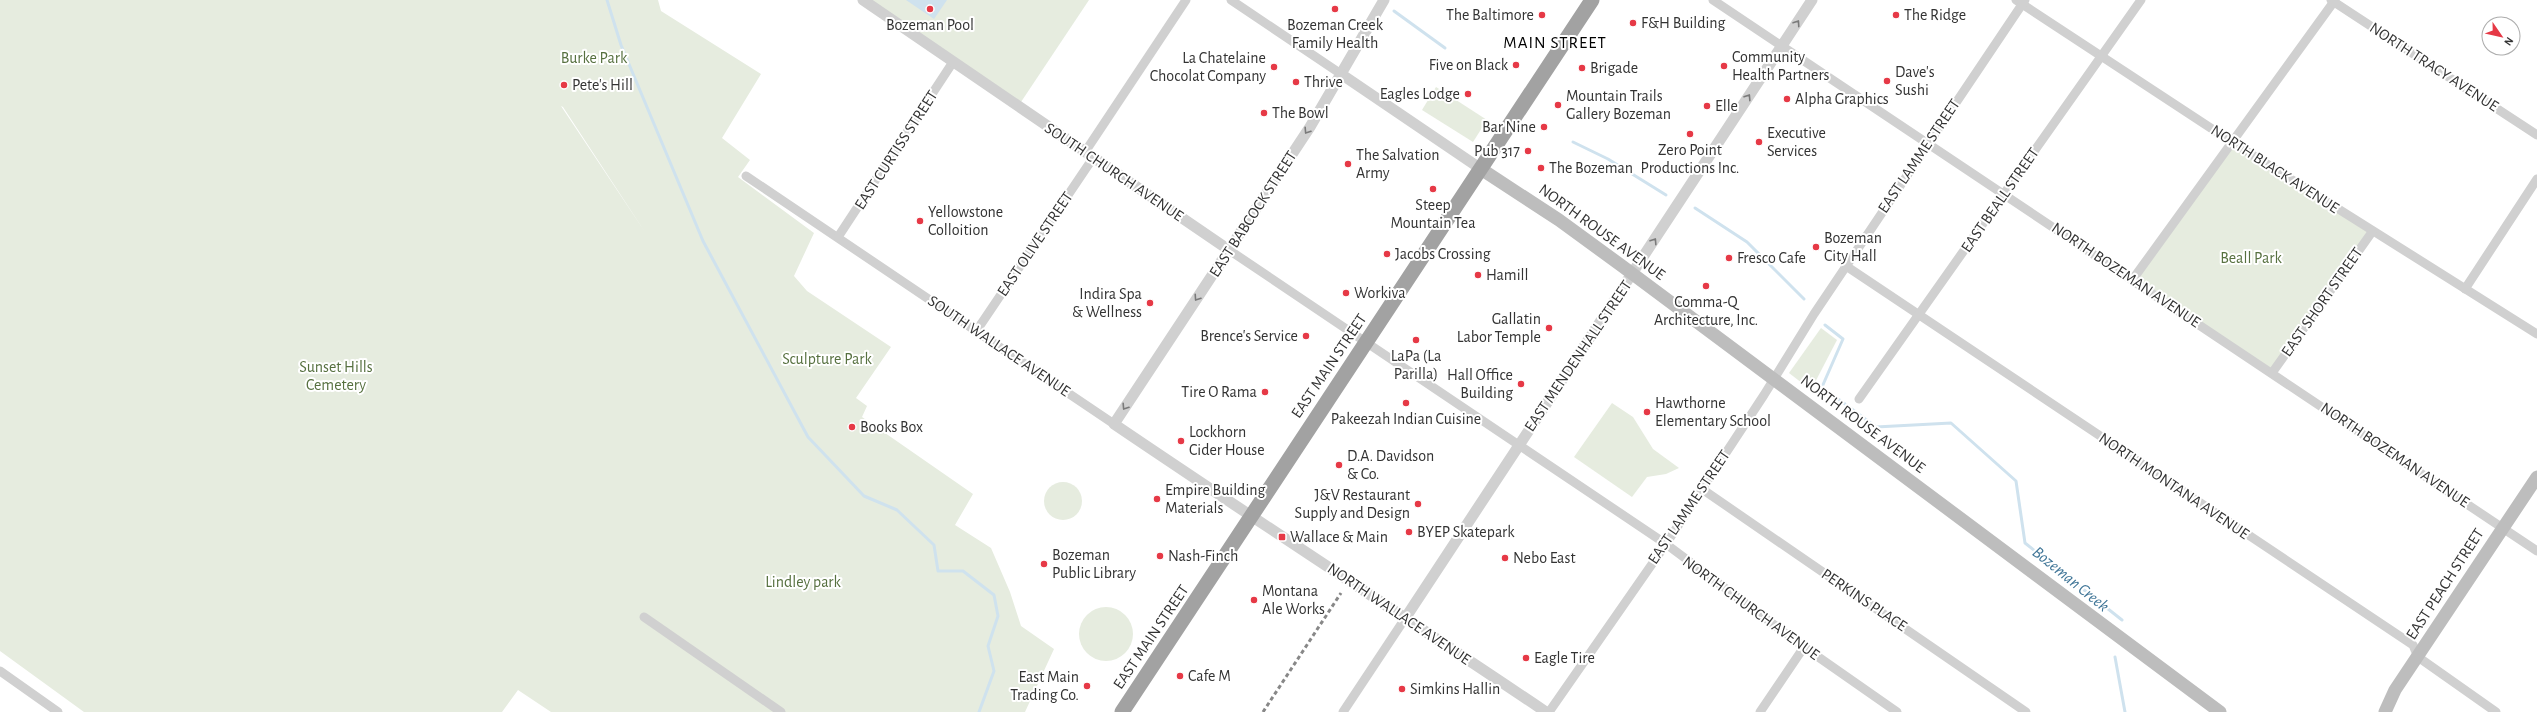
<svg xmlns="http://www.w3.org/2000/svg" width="2537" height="712" font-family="'Alegreya Sans',sans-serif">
  <rect width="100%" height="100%" fill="#fff"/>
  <g fill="#e6ecdf" fill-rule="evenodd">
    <path d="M0,0H658L661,11L761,74L722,138L750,160L738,177L814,233L794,276L807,291L891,347L856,398L867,406L862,417L973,494L955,525L991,548L1010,592L1021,626L1054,649L1025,712H551L518,690L502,712H84L0,651ZM561,106L563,107L645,232Z"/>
    <path d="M871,0H1089L1021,102Z"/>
    <path d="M1436,87L1487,120L1473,142L1422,110Z"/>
    <path d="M2232,142L2372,232L2272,373L2133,279Z"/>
    <path d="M1821,328L1837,340L1811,390L1789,373Z"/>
    <path d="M1612,403L1633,417L1653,449L1679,468L1666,474L1647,477L1632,497L1574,457Z"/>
    <circle cx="1063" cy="501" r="19"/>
    <circle cx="1106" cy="634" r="27"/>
  </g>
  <path fill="#cfe2ee" d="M906,0H947L934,19Z"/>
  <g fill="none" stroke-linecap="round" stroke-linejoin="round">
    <g stroke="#cfe2ee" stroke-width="3">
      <path d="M607,0L621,45L703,241L808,437L864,496L897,510L934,545L938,571H963L994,595L998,616L988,646L994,671L979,712"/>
      <path d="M1394,11L1445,48"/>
      <path d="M1573,142L1608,159L1666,195"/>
      <path d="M1695,208L1747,242L1804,299"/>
      <path d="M1825,325L1843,339L1822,387L1876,427L1951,423L2016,481L2025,543L2122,620"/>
      <path d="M2115,657L2125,712"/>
    </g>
    <g stroke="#d0d0d0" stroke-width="9">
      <path d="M1231,0L1341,74"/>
      <path d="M1713,0L2537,551"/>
      <path d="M2016,0L2232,142L2537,334"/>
      <path d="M2331,0L2537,135"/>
      <path d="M1085,152L1186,0"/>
      <path d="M746,176L1114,424"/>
      <path d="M838,237L953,62"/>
      <path d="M1229,250L1666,544L1804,647L1897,712"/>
      <path d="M1846,266L2413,645L2418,657L2496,712"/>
      <path d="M2133,279L2335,0"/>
      <path d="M2465,289L2537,179"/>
      <path d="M977,330L1093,158"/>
      <path d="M2272,373L2372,232"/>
      <path d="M1859,399L2141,0"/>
      <path d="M1702,489L2026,712"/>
      <path d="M644,617L781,712"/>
      <path d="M0,671L58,712"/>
      <path d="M1343,712L1406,617"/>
      <path d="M1549,712L1666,544L1764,395L1814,314L2025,0"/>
      <path d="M1760,712L1804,647"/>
    </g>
    <g stroke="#d0d0d0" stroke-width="11">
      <path d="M863,0L1229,250"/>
      <path d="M1384,0L1310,127L1114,424C1257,521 1402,615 1546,712"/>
      <path d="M1341,74L1481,169"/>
      <path d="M1406,617L1812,0"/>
    </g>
    <g stroke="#bdbdbd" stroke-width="13">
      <path d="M1481,169L1559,220L1622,266L2220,712"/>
      <path d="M2385,712L2395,690L2537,477"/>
    </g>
    <path stroke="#a2a2a2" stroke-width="15" d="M1122,712L1592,0"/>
    <path stroke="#888" stroke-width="3" stroke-dasharray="4 3" stroke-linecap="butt" d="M1263,712L1341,593"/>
  </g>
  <defs><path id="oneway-chevron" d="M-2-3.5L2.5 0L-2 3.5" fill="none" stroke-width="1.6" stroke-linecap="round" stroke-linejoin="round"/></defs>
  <g stroke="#7a7a7a">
    <use href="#oneway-chevron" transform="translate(1797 23) rotate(-56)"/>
    <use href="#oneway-chevron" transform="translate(1748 97) rotate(-57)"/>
    <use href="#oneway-chevron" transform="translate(1307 131) rotate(123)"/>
    <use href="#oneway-chevron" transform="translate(1654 241) rotate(-57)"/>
    <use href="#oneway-chevron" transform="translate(1197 298) rotate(124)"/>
    <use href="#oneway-chevron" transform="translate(1125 407) rotate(123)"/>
  </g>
  <g fill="#e63946" stroke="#fff" stroke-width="1.5">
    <circle cx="930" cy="9" r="4"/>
    <circle cx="1335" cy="9" r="4"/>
    <circle cx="1542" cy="15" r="4"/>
    <circle cx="1896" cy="15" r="4"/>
    <circle cx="1633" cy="23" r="4"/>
    <circle cx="1516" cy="65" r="4"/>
    <circle cx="1724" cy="66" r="4"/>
    <circle cx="1274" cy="67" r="4"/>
    <circle cx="1582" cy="68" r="4"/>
    <circle cx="1887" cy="81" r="4"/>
    <circle cx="1296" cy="82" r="4"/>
    <circle cx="564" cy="85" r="4"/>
    <circle cx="1468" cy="94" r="4"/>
    <circle cx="1787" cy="99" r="4"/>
    <circle cx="1558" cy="105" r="4"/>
    <circle cx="1707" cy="106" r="4"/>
    <circle cx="1264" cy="113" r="4"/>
    <circle cx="1544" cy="127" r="4"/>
    <circle cx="1690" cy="134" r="4"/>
    <circle cx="1759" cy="142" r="4"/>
    <circle cx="1528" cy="151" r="4"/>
    <circle cx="1348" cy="164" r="4"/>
    <circle cx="1541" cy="168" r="4"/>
    <circle cx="1433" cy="189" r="4"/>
    <circle cx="920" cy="221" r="4"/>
    <circle cx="1816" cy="247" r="4"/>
    <circle cx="1387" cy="254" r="4"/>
    <circle cx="1729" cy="258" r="4"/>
    <circle cx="1478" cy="275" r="4"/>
    <circle cx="1706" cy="286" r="4"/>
    <circle cx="1346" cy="293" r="4"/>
    <circle cx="1150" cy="303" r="4"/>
    <circle cx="1549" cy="328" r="4"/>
    <circle cx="1306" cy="336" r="4"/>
    <circle cx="1416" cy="340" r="4"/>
    <circle cx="1521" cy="384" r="4"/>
    <circle cx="1265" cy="392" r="4"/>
    <circle cx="1406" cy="403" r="4"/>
    <circle cx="1647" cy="412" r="4"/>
    <circle cx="852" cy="427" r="4"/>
    <circle cx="1181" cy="441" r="4"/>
    <circle cx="1339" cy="465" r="4"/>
    <circle cx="1157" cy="499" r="4"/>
    <circle cx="1418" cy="504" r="4"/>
    <circle cx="1409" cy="532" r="4"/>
    <rect x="1278" y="533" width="8" height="8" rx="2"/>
    <circle cx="1160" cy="556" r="4"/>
    <circle cx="1505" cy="558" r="4"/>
    <circle cx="1044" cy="564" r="4"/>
    <circle cx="1254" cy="600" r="4"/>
    <circle cx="1526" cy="658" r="4"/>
    <circle cx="1180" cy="676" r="4"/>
    <circle cx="1087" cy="686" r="4"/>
    <circle cx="1402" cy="689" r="4"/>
  </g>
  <g text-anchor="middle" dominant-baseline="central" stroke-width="4" stroke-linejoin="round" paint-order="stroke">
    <g font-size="16" fill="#333" stroke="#fff" text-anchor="start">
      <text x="1534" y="15" text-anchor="end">The Baltimore</text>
      <text x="1904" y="15">The Ridge</text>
      <text x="1641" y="23">F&amp;H Building</text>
      <text x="930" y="25" text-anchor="middle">Bozeman Pool</text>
      <text x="1335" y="25" text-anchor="middle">Bozeman Creek<tspan x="1335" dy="18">Family Health</tspan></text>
      <text x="1732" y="57">Community<tspan x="1732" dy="18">Health Partners</tspan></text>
      <text x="1266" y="58" text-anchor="end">La Chatelaine<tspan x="1266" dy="18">Chocolat Company</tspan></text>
      <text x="1508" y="65" text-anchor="end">Five on Black</text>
      <text x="1590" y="68">Brigade</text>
      <text x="1895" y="72">Dave's<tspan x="1895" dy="18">Sushi</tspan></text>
      <text x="1304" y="82">Thrive</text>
      <text x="572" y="85">Pete's Hill</text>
      <text x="1460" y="94" text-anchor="end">Eagles Lodge</text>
      <text x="1566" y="96">Mountain Trails<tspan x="1566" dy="18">Gallery Bozeman</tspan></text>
      <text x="1795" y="99">Alpha Graphics</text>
      <text x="1715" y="106">Elle</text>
      <text x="1272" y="113">The Bowl</text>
      <text x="1536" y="127" text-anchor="end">Bar Nine</text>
      <text x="1767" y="133">Executive<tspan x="1767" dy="18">Services</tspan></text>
      <text x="1690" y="150" text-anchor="middle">Zero Point<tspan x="1690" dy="18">Productions Inc.</tspan></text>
      <text x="1520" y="151" text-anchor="end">Pub 317</text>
      <text x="1356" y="155">The Salvation<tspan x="1356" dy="18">Army</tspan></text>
      <text x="1549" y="168">The Bozeman</text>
      <text x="1433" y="205" text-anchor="middle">Steep<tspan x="1433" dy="18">Mountain Tea</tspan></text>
      <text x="928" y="212">Yellowstone<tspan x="928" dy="18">Colloition</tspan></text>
      <text x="1824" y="238">Bozeman<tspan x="1824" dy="18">City Hall</tspan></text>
      <text x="1395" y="254">Jacobs Crossing</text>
      <text x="1737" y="258">Fresco Cafe</text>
      <text x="1486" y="275">Hamill</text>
      <text x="1354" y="293">Workiva</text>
      <text x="1142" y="294" text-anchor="end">Indira Spa<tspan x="1142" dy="18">&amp; Wellness</tspan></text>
      <text x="1706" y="302" text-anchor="middle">Comma-Q<tspan x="1706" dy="18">Architecture, Inc.</tspan></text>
      <text x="1541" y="319" text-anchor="end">Gallatin<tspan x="1541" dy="18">Labor Temple</tspan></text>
      <text x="1298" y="336" text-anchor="end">Brence's Service</text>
      <text x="1416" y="356" text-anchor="middle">LaPa (La<tspan x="1416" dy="18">Parilla)</tspan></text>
      <text x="1513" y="375" text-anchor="end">Hall Office<tspan x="1513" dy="18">Building</tspan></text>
      <text x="1257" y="392" text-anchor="end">Tire O Rama</text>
      <text x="1655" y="403">Hawthorne<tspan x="1655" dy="18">Elementary School</tspan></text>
      <text x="1406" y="419" text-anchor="middle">Pakeezah Indian Cuisine</text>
      <text x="860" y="427">Books Box</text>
      <text x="1189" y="432">Lockhorn<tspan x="1189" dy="18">Cider House</tspan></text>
      <text x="1347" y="456">D.A. Davidson<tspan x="1347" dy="18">&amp; Co.</tspan></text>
      <text x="1165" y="490">Empire Building<tspan x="1165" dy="18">Materials</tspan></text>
      <text x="1410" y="495" text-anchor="end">J&amp;V Restaurant<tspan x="1410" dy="18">Supply and Design</tspan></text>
      <text x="1417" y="532">BYEP Skatepark</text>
      <text x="1290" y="537">Wallace &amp; Main</text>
      <text x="1052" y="555">Bozeman<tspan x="1052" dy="18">Public Library</tspan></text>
      <text x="1168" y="556">Nash-Finch</text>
      <text x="1513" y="558">Nebo East</text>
      <text x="1262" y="591">Montana<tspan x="1262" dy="18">Ale Works</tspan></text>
      <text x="1534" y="658">Eagle Tire</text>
      <text x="1188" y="676">Cafe M</text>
      <text x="1079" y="677" text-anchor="end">East Main<tspan x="1079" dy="18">Trading Co.</tspan></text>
      <text x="1410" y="689">Simkins Hallin</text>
    </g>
    <g font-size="16" fill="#56703f" stroke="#fff">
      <text x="594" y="58">Burke Park</text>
      <text x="2251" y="258">Beall Park</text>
      <text x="827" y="359">Sculpture Park</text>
      <text x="336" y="367">Sunset Hills<tspan x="336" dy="18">Cemetery</tspan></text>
      <text x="803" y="582">Lindley park</text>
    </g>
    <g font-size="16" fill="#333" stroke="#fff">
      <text transform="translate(2434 67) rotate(33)">NORTH TRACY AVENUE</text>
      <text transform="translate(896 150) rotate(-57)">EAST CURTISS STREET</text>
      <text transform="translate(1919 156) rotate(-56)">EAST LAMME STREET</text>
      <text transform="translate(2275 169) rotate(33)">NORTH BLACK AVENUE</text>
      <text transform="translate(1114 172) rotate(34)">SOUTH CHURCH AVENUE</text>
      <text transform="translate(2000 200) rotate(-55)">EAST BEALL STREET</text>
      <text transform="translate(1253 214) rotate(-57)">EAST BABCOCK STREET</text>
      <text transform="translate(1602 232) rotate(36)">NORTH ROUSE AVENUE</text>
      <text transform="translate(1035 244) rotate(-56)">EAST OLIVE STREET</text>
      <text transform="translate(2126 275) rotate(34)">NORTH BOZEMAN AVENUE</text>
      <text transform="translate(2322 302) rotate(-55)">EAST SHORT STREET</text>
      <text transform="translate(999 346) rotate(34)">SOUTH WALLACE AVENUE</text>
      <text transform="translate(1578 356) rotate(-56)">EAST MENDENHALL STREET</text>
      <text transform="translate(1329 366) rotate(-56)">EAST MAIN STREET</text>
      <text transform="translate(1863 424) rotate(37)">NORTH ROUSE AVENUE</text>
      <text transform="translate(2395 455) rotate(34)">NORTH BOZEMAN AVENUE</text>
      <text transform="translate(2174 486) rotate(34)">NORTH MONTANA AVENUE</text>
      <text transform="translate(1689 507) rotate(-56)">EAST LAMME STREET</text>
      <text transform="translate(2445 584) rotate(-57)">EAST PEACH STREET</text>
      <text transform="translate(1864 600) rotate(34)">PERKINS PLACE</text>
      <text transform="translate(1751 608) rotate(36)">NORTH CHURCH AVENUE</text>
      <text transform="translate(1399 614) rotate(34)">NORTH WALLACE AVENUE</text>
      <text transform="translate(1151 637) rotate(-56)">EAST MAIN STREET</text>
    </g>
    <g font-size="17" letter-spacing="1" fill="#000" stroke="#fff">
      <text x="1555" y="42">MAIN STREET</text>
    </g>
    <g font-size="17" font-style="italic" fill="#3f7597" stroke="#fff">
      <text transform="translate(2071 579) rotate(39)">Bozeman Creek</text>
    </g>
  </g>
  <g transform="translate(2501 36) rotate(124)"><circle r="19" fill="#ffffff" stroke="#adadad"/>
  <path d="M0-3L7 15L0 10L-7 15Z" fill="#e63946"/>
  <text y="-6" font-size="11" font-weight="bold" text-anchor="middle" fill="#333333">N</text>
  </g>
</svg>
